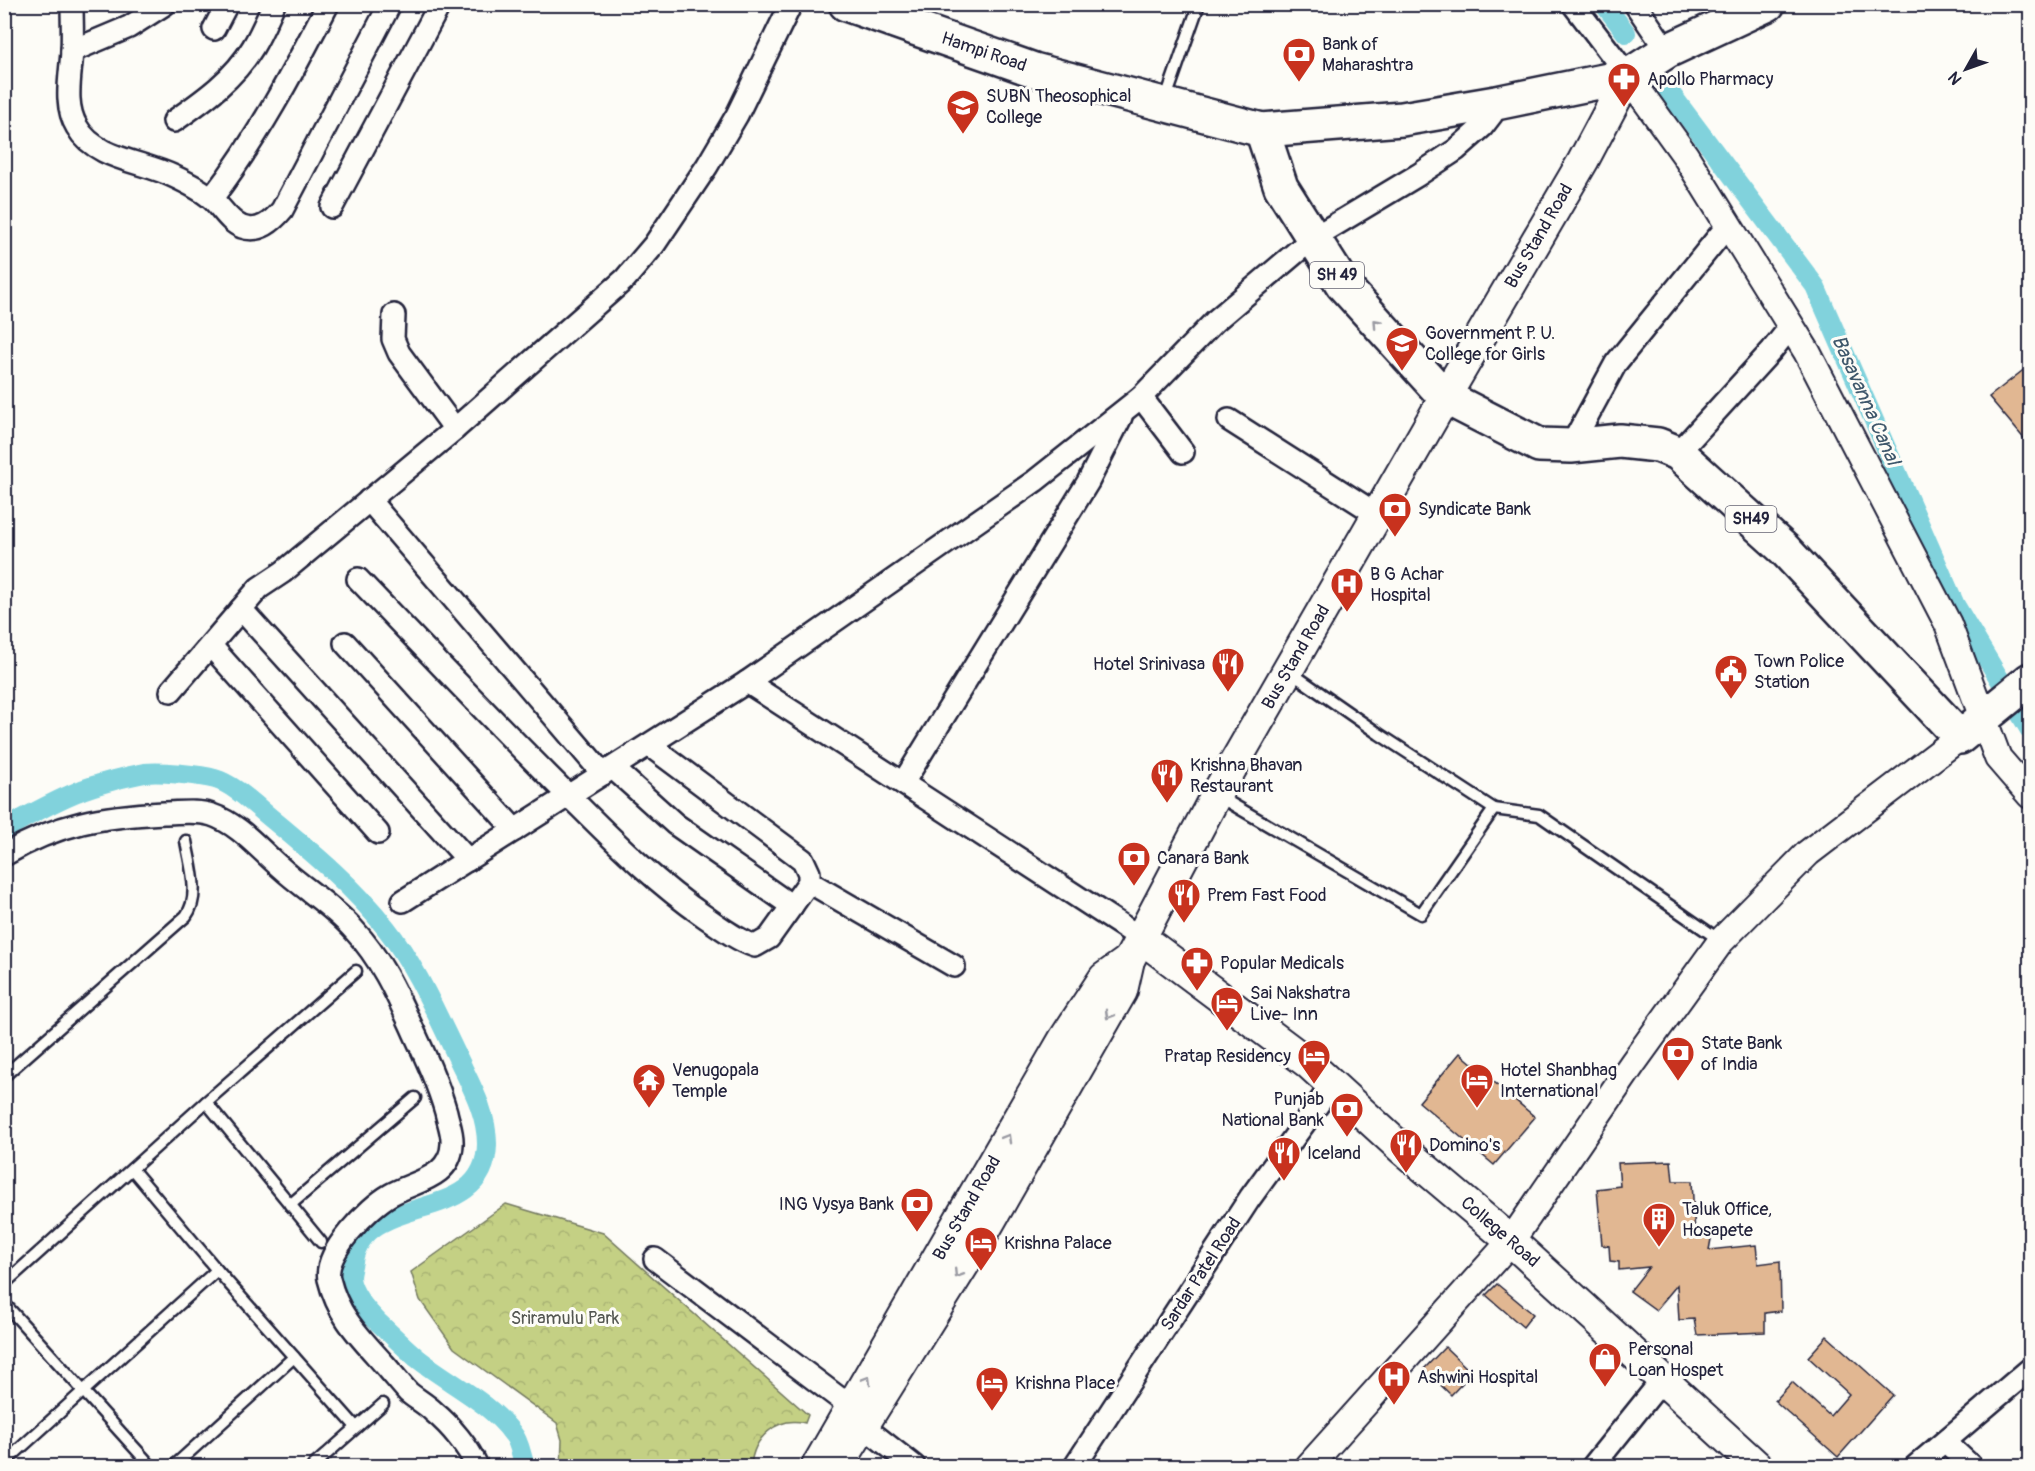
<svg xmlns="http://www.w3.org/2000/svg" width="2035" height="1471" font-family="Pangolin,sans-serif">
  <defs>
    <pattern id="forest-crowns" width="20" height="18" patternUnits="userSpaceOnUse" patternTransform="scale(1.5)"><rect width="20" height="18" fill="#c4d084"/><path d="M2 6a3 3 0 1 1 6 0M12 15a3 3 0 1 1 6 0" fill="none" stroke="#a8b273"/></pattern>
  </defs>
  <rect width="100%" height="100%" fill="#fdfcf7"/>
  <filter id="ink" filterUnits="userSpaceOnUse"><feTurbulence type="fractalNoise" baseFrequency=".0167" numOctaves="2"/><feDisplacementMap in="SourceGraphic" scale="12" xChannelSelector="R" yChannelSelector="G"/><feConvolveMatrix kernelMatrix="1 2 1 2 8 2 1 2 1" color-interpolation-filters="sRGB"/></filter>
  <g filter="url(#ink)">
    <path fill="url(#forest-crowns)" stroke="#737960" stroke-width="1.5" d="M506,1204L603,1233L808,1415L805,1423C777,1416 753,1438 751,1466H561L562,1440L557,1423L454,1348L420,1300L411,1272Z"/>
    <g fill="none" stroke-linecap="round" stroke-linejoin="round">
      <g stroke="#81d2dc" stroke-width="20">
        <path d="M1604,4L1626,33"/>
        <path d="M1668,90L1815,286L1955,605L2030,730"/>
        <path d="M4,829C28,816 52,802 77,792C93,785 128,776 145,773C159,771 201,775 215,779C234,784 257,807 272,819C313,853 353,886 386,928C416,966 436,1013 457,1056C470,1084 487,1112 487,1144C486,1228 365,1189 353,1261C352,1266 350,1273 350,1278C352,1295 367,1311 378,1322C391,1334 404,1347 417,1358C448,1383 489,1401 513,1434C520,1442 521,1456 525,1466"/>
      </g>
    </g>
    <g fill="#e1b792" stroke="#22223b" stroke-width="1.5">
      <path d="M2031,364V447L1989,397Z"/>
      <path d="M1460,1053L1535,1117L1494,1165L1419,1102Z"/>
      <path d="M1671,1161L1673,1181H1692L1695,1234H1712L1709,1250L1756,1245L1758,1264L1780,1261L1781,1311L1765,1313V1332L1697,1335L1694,1319L1679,1320L1677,1285L1656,1310L1630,1291L1649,1267L1619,1270V1262L1610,1261L1609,1246L1602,1245L1597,1189L1620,1186L1618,1163Z"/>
      <path d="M1497,1284L1533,1314L1523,1327L1486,1295Z"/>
      <path d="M1827,1336L1893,1395L1838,1457L1775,1401L1792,1382L1830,1416L1849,1394L1808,1357Z"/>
      <path d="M1445,1347L1472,1373L1451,1395L1424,1369Z"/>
    </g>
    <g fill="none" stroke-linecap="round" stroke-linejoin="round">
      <g stroke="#22223b" stroke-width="15">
        <g id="service">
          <path d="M1165,101L1199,4"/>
          <path d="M1218,796L1421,914L1494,809L1379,734L1290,672"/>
          <path d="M1494,809L1539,815L1721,941"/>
          <path d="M4,1076L186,916C201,896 190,865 186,841"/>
          <path d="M206,1102L321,1242"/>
          <path d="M132,1169L217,1270L356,1427"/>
          <path d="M290,1205L415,1098"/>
          <path d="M4,1284L206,1102L356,971"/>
          <path d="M4,1303L151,1466"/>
          <path d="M4,1463L217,1270"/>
          <path d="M174,1466L294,1357"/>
          <path d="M313,1466L383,1404"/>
        </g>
      </g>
      <g stroke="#22223b" stroke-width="26">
        <g id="minor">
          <path d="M72,4C72,20 73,35 72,50C71,75 63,104 77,127C95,159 142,161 173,176C186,182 201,189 212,199C222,208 229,222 242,227C259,233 272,222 282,210L390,4"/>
          <path d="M1573,4L1628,76"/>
          <path d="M1635,4L1667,51"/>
          <path d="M214,29L227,4"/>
          <path d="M72,51L129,27L165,4"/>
          <path d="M174,121C204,100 234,79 253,47C261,34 267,19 274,4"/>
          <path d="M212,198C258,138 293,72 328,4"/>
          <path d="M332,207L440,4"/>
          <path d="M394,315L393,339L399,353L455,429"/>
          <path d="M1141,397L1183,452"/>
          <path d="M1229,420L1378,515"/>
          <path d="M1571,446L1616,363L1728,225"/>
          <path d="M1678,453L1772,350L1791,326"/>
          <path d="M369,500L603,774"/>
          <path d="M358,579C432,656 505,734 581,808C620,847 659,885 704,916C720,927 737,940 755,946L769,938L809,882V873L803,860L649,745"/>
          <path d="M241,609L468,860"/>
          <path d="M345,643L515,830"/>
          <path d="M211,646L378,833"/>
          <path d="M747,682L1141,938"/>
          <path d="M171,691L259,588L283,572L455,429L625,279L654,245L707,166L737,115L791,4"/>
          <path d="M613,768L675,824L792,906"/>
          <path d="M903,783L1088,482L1121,417"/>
          <path d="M4,855C58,823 103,816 164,813C179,813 197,810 212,815C239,824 259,849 280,867C304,889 333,906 354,930C382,960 397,995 414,1032C426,1058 438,1084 446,1112C448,1122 453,1133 452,1144C451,1178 414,1181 390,1195C369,1207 323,1253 329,1279C338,1316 359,1336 384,1364C392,1373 400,1383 408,1392C416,1399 426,1404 434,1412C451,1426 468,1447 477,1466"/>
          <path d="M809,882L954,966"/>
          <path d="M403,901L747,682L1035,481L1141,397L1215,321L1313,238L1418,175L1456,150L1482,127L1492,114L1496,103"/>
          <path d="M655,1259L851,1407L863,1426L914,1466"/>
          <path d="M1945,1442L1971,1466"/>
          <path d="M1075,1466L1250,1198L1332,1085"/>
          <path d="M1593,1466L1663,1379"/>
          <path d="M1916,1466L2030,1369"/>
        </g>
      </g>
      <g stroke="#22223b" stroke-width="30">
        <g id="tertiary">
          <path d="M1628,76L1685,155L1807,352L1948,624L1998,758L2030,795"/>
          <path d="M1309,1466L1511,1241L1633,1063L1721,941L1808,853L1960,737"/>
        </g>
      </g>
      <g stroke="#22223b" stroke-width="34">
        <g id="secondary">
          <path d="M1141,938L1308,1063L1402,1149L1511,1241L1757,1466"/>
          <path d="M817,1466L1064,1039L1104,978L1129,960"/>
          <path d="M838,1466L981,1237L1122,991L1129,960L1216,795L1445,397L1583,161L1628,76"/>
        </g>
      </g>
      <g stroke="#22223b" stroke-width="38">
        <g id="primary">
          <path d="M846,4L1034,70L1262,130L1402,119L1496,103L1628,76L1667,51L1768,4"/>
          <path d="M1262,130L1281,187L1343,285L1445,397L1539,445L1571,446L1620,441L1658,445L1678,453L1784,549L1960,737L2030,680"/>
        </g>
      </g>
      <use href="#service" stroke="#fdfcf7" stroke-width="10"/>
      <use href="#minor" stroke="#fdfcf7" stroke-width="21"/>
      <use href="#tertiary" stroke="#fdfcf7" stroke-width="26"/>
      <use href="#secondary" stroke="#fdfcf7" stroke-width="30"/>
      <use href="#primary" stroke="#fdfcf7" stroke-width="33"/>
    </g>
    <defs><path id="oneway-chevron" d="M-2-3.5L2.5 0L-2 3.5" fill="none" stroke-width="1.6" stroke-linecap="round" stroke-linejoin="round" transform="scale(1.5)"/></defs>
    <g stroke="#9a9aa2">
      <use href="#oneway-chevron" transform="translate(1377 323) rotate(-132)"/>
      <use href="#oneway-chevron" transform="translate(1109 1015) rotate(120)"/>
      <use href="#oneway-chevron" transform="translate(1007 1138) rotate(-60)"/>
      <use href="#oneway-chevron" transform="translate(958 1274) rotate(122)"/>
      <use href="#oneway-chevron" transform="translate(867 1380) rotate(-60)"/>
    </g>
  </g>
  <defs>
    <g id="bank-pin" transform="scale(1.725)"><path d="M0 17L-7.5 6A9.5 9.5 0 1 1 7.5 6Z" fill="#c8321e" stroke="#fdfcf7"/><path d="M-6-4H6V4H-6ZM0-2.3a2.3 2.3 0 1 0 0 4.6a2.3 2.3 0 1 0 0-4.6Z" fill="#fff"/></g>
    <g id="pharmacy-pin" transform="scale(1.725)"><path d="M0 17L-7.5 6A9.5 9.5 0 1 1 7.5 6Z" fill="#c8321e" stroke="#fdfcf7"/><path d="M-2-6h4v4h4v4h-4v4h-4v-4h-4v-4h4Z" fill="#fff"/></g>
    <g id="university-pin" transform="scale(1.725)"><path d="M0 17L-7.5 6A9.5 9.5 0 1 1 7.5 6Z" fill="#c8321e" stroke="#fdfcf7"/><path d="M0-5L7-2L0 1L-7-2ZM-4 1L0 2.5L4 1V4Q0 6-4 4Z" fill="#fff"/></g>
    <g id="hospital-pin" transform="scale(1.725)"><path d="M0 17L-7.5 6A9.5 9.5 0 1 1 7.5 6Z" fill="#c8321e" stroke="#fdfcf7"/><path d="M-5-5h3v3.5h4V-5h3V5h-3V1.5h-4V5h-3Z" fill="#fff"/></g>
    <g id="restaurant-pin" transform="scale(1.725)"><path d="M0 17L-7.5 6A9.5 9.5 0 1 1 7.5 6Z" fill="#c8321e" stroke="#fdfcf7"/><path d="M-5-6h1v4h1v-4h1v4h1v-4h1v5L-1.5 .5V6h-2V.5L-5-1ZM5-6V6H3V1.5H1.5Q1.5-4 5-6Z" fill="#fff"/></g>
    <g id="civic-pin" transform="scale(1.725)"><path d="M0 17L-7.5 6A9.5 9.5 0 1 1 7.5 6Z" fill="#c8321e" stroke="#fdfcf7"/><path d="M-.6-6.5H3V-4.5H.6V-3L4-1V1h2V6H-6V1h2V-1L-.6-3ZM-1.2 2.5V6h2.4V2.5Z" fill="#fff"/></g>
    <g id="hotel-pin" transform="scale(1.725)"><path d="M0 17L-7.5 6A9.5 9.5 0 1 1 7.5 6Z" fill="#c8321e" stroke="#fdfcf7"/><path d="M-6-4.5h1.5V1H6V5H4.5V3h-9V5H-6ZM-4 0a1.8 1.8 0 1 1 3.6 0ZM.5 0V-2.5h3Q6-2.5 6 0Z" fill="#fff"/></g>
    <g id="temple-pin" transform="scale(1.725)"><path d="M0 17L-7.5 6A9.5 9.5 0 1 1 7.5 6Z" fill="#c8321e" stroke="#fdfcf7"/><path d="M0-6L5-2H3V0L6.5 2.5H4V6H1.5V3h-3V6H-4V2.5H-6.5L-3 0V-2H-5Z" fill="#fff"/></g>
    <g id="building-pin" transform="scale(1.725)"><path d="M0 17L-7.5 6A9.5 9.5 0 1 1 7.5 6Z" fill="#c8321e" stroke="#fdfcf7"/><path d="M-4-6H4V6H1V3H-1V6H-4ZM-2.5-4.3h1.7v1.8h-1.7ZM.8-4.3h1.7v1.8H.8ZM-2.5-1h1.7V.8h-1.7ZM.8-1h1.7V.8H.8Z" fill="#fff"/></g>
    <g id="shop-pin" transform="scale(1.725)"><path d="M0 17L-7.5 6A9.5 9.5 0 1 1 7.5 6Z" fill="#c8321e" stroke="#fdfcf7"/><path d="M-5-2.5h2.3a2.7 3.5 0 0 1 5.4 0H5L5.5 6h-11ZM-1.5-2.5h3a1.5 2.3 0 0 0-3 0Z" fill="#fff"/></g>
  </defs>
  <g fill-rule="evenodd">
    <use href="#bank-pin" x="1299" y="54"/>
    <use href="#pharmacy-pin" x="1624" y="79"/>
    <use href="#university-pin" x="963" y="106"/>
    <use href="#university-pin" x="1402" y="343"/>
    <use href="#bank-pin" x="1395" y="509"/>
    <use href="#hospital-pin" x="1347" y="584"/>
    <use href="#restaurant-pin" x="1228" y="664"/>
    <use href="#civic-pin" x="1731" y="671"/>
    <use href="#restaurant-pin" x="1167" y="775"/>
    <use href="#bank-pin" x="1134" y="858"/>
    <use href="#restaurant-pin" x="1184" y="895"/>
    <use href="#pharmacy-pin" x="1197" y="963"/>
    <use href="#hotel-pin" x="1227" y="1003"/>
    <use href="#bank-pin" x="1678" y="1053"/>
    <use href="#hotel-pin" x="1314" y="1056"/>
    <use href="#temple-pin" x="649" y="1080"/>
    <use href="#hotel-pin" x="1477" y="1080"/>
    <use href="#bank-pin" x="1347" y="1109"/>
    <use href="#restaurant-pin" x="1406" y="1145"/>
    <use href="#restaurant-pin" x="1284" y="1153"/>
    <use href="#bank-pin" x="917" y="1204"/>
    <use href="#building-pin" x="1659" y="1219"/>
    <use href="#hotel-pin" x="981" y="1243"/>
    <use href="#shop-pin" x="1605" y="1359"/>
    <use href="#hospital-pin" x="1394" y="1377"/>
    <use href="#hotel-pin" x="992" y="1383"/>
  </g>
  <g text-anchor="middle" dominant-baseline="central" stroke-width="6" stroke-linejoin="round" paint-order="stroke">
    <g fill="#fdfcf7" stroke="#646373" stroke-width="1.5">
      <rect x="1310" y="262" width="54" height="26" rx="4.5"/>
      <rect x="1725.5" y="506" width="51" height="26" rx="4.5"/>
    </g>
    <g font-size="16" font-weight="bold" fill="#22223b">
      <text x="1337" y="275">SH 49</text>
      <text x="1751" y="519">SH49</text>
    </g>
    <g font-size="18" fill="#22223b" stroke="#fdfcf7" text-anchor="start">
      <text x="1322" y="44">Bank of<tspan x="1322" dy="21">Maharashtra</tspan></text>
      <text x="1647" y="79">Apollo Pharmacy</text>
      <text x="986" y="96">SUBN Theosophical<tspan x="986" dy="21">College</tspan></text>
      <text x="1425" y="333">Government P. U.<tspan x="1425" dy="21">College for Girls</tspan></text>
      <text x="1418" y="509">Syndicate Bank</text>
      <text x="1370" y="574">B G Achar<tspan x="1370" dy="21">Hospital</tspan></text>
      <text x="1754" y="661">Town Police<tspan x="1754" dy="21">Station</tspan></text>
      <text x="1205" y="664" text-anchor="end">Hotel Srinivasa</text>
      <text x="1190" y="765">Krishna Bhavan<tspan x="1190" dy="21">Restaurant</tspan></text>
      <text x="1157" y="858">Canara Bank</text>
      <text x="1207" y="895">Prem Fast Food</text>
      <text x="1220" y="963">Popular Medicals</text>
      <text x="1250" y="993">Sai Nakshatra<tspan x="1250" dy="21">Live- Inn</tspan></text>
      <text x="1701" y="1043">State Bank<tspan x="1701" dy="21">of India</tspan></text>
      <text x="1291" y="1056" text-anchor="end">Pratap Residency</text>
      <text x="672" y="1070">Venugopala<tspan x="672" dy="21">Temple</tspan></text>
      <text x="1500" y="1070">Hotel Shanbhag<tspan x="1500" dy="21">International</tspan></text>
      <text x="1324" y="1099" text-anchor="end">Punjab<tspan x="1324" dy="21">National Bank</tspan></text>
      <text x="1429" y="1145">Domino's</text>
      <text x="1307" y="1153">Iceland</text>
      <text x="894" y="1204" text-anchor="end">ING Vysya Bank</text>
      <text x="1682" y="1209">Taluk Office,<tspan x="1682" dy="21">Hosapete</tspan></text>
      <text x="1004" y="1243">Krishna Palace</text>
      <text x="1628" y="1349">Personal<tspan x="1628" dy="21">Loan Hospet</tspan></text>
      <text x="1417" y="1377">Ashwini Hospital</text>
      <text x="1015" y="1383">Krishna Place</text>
    </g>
    <g font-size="18" fill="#22223b" stroke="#fdfcf7">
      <text transform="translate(984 52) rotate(19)">Hampi Road</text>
      <text transform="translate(1539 236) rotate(-60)">Bus Stand Road</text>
      <text transform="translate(1296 657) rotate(-60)">Bus Stand Road</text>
      <text transform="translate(967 1208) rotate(-60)">Bus Stand Road</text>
      <text transform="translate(1500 1232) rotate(41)">College Road</text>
      <text transform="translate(1201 1274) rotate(-57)">Sardar Patel Road</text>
    </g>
    <g font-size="18" fill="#535651" stroke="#fdfcf7">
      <text x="565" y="1318">Sriramulu Park</text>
    </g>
    <g font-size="20" font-style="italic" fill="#3e576b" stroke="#fdfcf7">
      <text transform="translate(1866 400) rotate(66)">Basavanna Canal</text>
    </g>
  </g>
  <rect width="2035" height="1471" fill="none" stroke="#fdfcf7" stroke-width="24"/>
  <rect x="12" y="12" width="2011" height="1447" fill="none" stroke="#22223b" stroke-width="2" filter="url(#ink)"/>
  <g transform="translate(1966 69) rotate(230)" stroke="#fdfcf7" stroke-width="4.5" paint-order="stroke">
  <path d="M0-4.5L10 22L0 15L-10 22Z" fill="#22223b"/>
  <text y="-9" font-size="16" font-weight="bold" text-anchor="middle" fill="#22223b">N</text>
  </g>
</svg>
